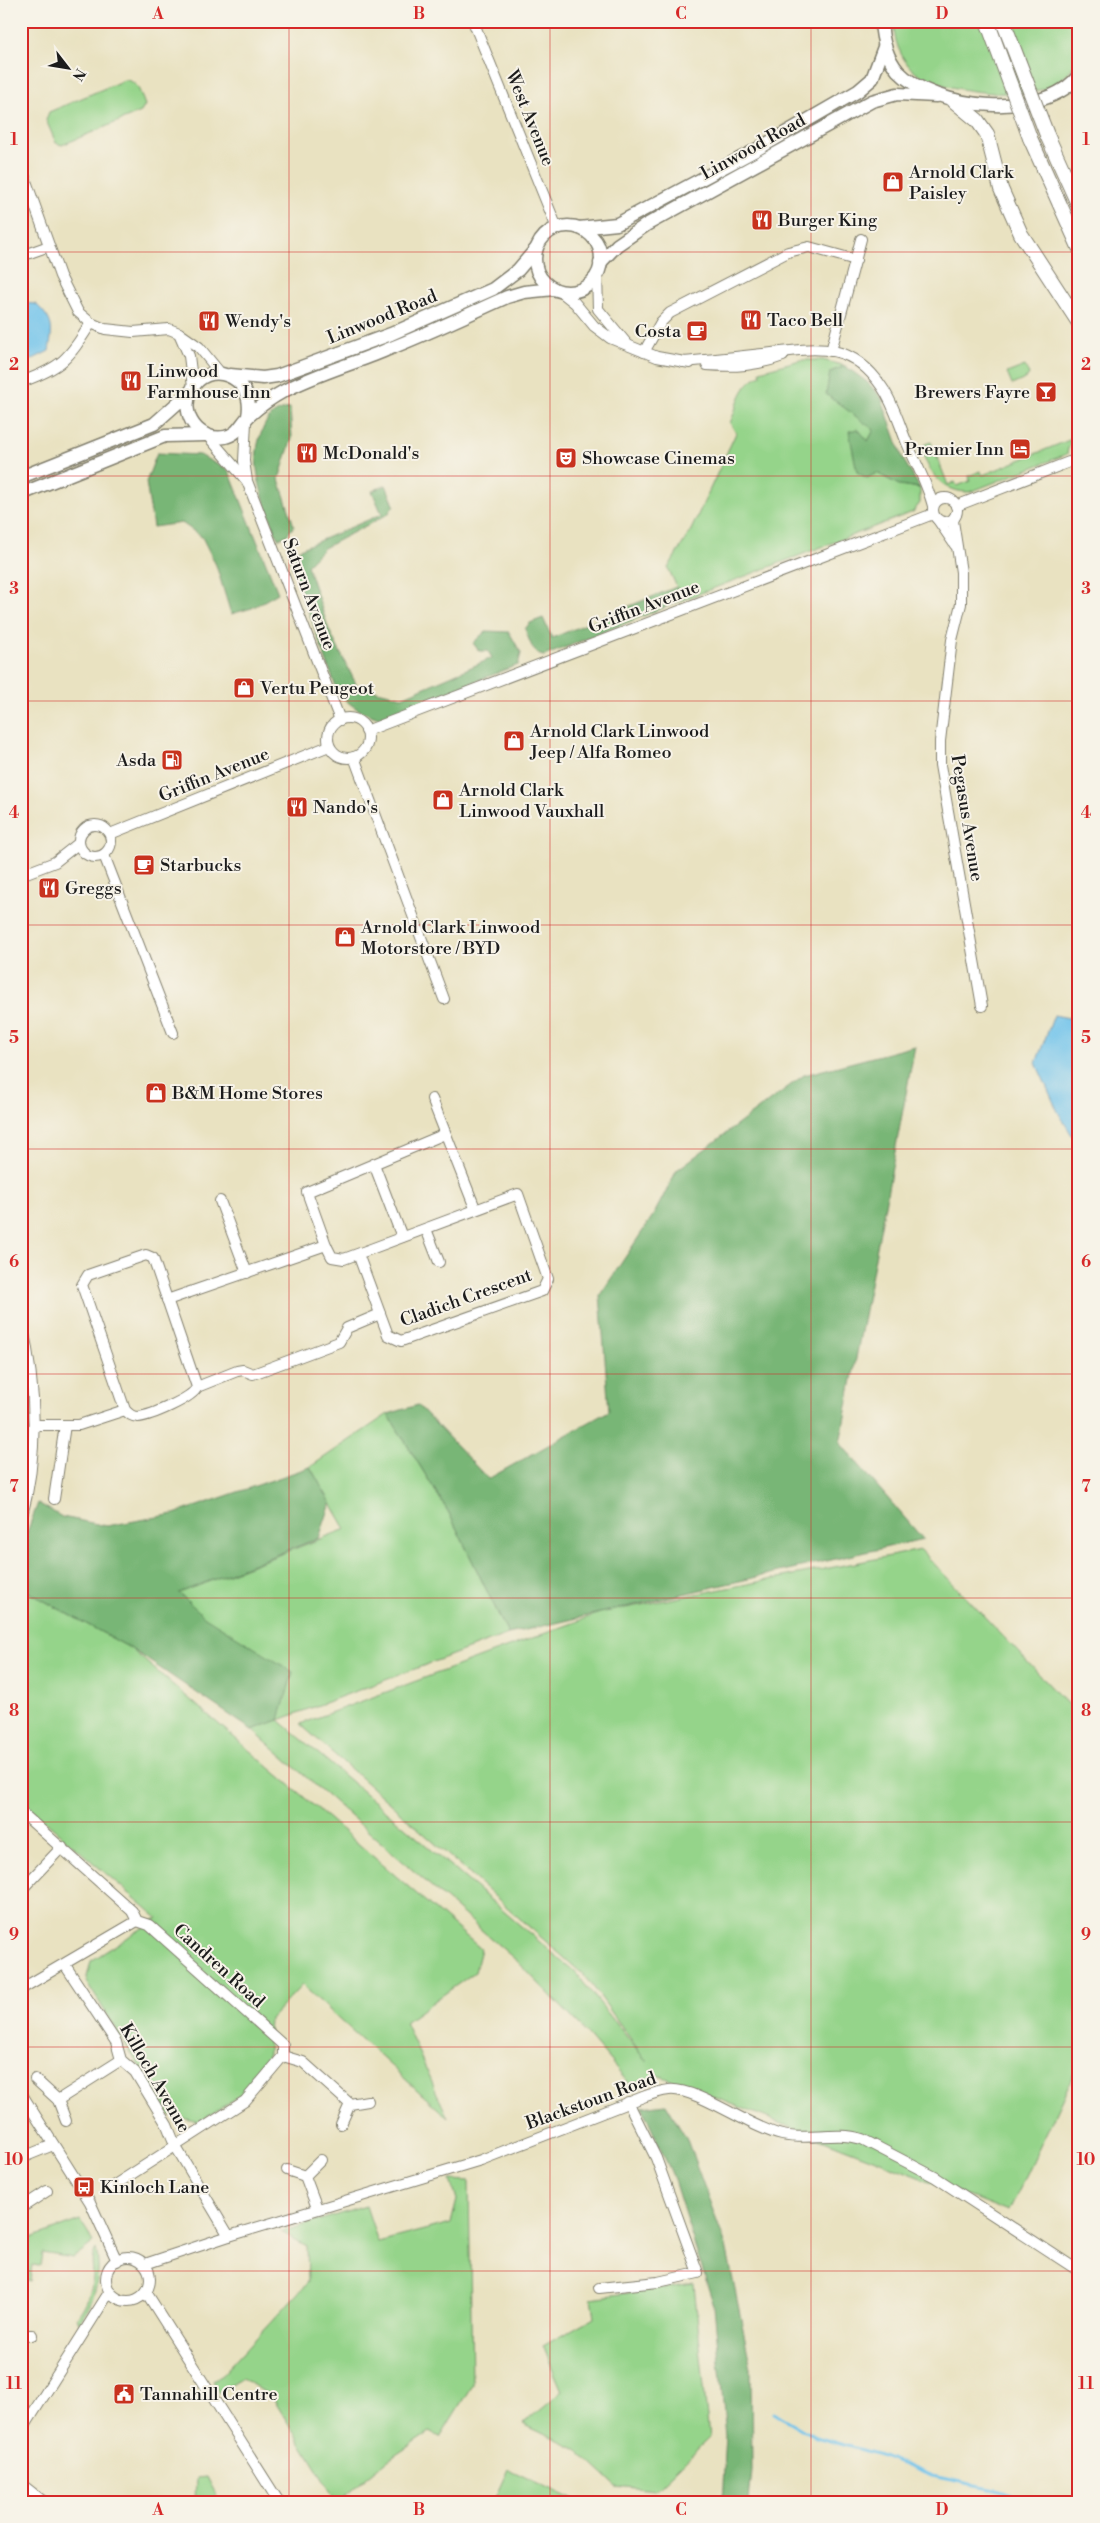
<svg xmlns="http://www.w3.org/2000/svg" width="1100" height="2523" font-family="'Libre Bodoni',serif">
  <rect width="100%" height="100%" fill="#f7f3e8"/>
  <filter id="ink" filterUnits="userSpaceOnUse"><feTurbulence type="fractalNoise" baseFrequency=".02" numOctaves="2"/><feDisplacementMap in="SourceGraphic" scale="10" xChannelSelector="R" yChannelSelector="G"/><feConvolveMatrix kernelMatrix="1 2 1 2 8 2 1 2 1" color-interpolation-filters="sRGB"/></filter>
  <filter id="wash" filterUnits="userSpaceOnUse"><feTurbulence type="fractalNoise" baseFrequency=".0096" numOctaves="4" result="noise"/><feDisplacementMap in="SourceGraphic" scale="20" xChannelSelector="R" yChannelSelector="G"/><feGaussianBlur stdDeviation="1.12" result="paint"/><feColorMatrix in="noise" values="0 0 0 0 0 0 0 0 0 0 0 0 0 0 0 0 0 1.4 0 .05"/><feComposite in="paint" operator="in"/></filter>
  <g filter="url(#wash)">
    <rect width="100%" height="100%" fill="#e9e2c1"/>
    <g fill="#95d48a" stroke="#587853">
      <path d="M894,21H1079C1079,33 1082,49 1077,59C1072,71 1059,84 1047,88C1015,99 948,92 919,75C903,65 892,39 894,21Z"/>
      <path d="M124,80C138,80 140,93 145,105L141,112L62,145L56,143L46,120L49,112Z"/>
      <path d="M800,360H823L845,366L830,372L874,430L868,441L877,473L899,485L920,488V503L913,512L683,600L668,568L691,530L736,433L730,423C738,406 740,383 761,375L760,371Z"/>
      <path d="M1025,366L1029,375L1027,378L1012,385L1007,373Z"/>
      <path d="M1079,436V438C1071,442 1068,446 1067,454L970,492C944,493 928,473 922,450L925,444L931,442L948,485L955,482L957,486L970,481L969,476L980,471L983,475Z"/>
      <path d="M388,1414L449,1513L508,1634L279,1720L575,1972L647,2062L587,1978L300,1724L600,1613L921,1550L1076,1713L1079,1719V2063L1009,2212L657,2075L630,2084L581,2027L518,1962L252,1730L278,1720L179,1593L346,1529L310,1467Z"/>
      <path d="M21,1588L130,1648L481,1949L475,1972L405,2022L448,2118L302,1985L270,2019L267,2066L241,2095L199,2122L170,2115L86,1981L91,1961L158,1918L21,1801Z"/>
      <path d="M451,2180L469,2181L472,2385L440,2437L430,2432L387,2461L337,2502L272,2397L242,2378L219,2392L212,2381L222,2375L308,2282L307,2246L281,2232L366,2206L378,2242L451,2223L457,2200Z"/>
      <path d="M80,2220L94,2242L73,2258L42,2253L40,2266L32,2265L30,2281L21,2279L23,2241Z"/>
      <path d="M96,2249C102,2276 95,2300 79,2323L77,2317C86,2305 92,2292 93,2276C93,2265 90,2258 96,2249Z"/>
      <path d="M694,2284L709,2438L655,2490L616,2486L577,2450L523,2424L562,2391L543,2346L594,2317L591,2298Z"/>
      <path d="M508,2469L578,2502H493Z"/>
      <path d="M207,2477L220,2502H195L196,2478Z"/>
    </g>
    <g fill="#78b676" stroke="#4a6949">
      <path d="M845,366L867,382L881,397L903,459L920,488L899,485L877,473L867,478L857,472L849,431L858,429L868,441L874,430L826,394L830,372Z"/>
      <path d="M290,408L292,438L279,479L294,526L287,535L278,539C266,504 247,467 262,431C268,416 274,411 290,408Z"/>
      <path d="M157,453L200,455L229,471L278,593L252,608L231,614L216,565L202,537L182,523L153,527L146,482Z"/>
      <path d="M386,485L394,505L388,514L324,548L307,565L329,630L357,686L402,697L492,658L488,651H479L473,643L486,631L509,632L521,653L518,665L381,718C362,714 351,706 338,693L289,558L293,552L382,514L372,491Z"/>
      <path d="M676,587L683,600L544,656C532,655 529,638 525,629L530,623L543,618L552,638Z"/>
      <path d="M915,1046L840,1443L923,1539L508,1634L449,1513L388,1414L418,1405L488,1479L609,1411L600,1295L654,1214L677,1170L804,1075Z"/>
      <path d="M310,1467L331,1503L319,1538L179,1593L205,1617L293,1672L279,1720L252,1730L130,1648L21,1588V1548L38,1503L62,1517L107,1526L174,1514Z"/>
      <path d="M666,2104L686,2137L726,2246L751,2368L752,2470L749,2502H722L726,2436L714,2306L672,2174L642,2107Z"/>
    </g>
    <g fill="#6fc3eb" stroke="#467084">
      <path d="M21,303L36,304C54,322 53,326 49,351L21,365Z"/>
      <path d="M1054,1015L1079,1020V1147L1058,1112L1036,1063Z"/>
    </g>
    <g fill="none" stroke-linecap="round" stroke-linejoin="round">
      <path stroke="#6fc3eb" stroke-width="3" d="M774,2413L815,2437L877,2454L932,2476L1004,2491L1032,2502"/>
    </g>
  </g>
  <g filter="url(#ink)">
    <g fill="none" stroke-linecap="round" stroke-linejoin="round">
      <g stroke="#827f6e" stroke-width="12">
        <g id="minor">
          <path d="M473,21L557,228"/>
          <path d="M21,167L60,276L78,312L91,323L105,329L133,332L169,329L179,333L199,347L221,374"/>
          <path d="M21,256L49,246"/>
          <path d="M597,274L598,309L627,344"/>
          <path d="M560,291L575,303L594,326L610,338L657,357L690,363"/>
          <path d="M179,333L189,356L193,387"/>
          <path d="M831,351L861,239"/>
          <path d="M644,352L661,322L670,313L788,252L809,247L856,260"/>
          <path d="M683,362C710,360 736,357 763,354C812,349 849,338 882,387C894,404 899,424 907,443C916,464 927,483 933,506"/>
          <path d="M707,365C734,367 757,366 783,356"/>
          <path d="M21,382C63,367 68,359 91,323"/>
          <path d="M246,422L244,461L247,481L340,720"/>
          <path d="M208,436L246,480"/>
          <circle cx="945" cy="510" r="12"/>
          <path d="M956,506L1069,462"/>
          <path d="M956,514L953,521L961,572V604L952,640L940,741V765L982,1006"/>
          <path d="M938,520L955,545"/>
          <circle cx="348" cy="738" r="20"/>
          <path d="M366,731L933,514"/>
          <path d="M354,757L444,999"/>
          <circle cx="95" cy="841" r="16"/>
          <path d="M110,834L329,746"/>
          <path d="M104,855L173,1033"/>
          <path d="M21,875L55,862L79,843"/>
          <path d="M432,1099L475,1208"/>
          <path d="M374,1164L402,1237"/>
          <path d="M220,1201L247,1273"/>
          <path d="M426,1229L439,1262"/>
          <path d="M358,1254L388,1335L401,1341L542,1291L548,1279L518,1194L344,1259L332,1257L326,1245L307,1192L445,1134"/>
          <path d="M146,1255L153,1258L197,1387C193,1398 150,1416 138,1417C132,1417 129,1414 125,1410L82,1285L88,1275Z"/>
          <path d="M167,1300L326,1245"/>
          <path d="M21,1320C37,1387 39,1454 21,1520"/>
          <path d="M197,1387L237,1371L243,1370L253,1374L339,1342L347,1328L380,1314"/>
          <path d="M34,1425H79L125,1410"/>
          <path d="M54,1499L65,1425"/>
          <path d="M21,1812L132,1911L137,1921L149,1925L283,2045V2056L245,2101L110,2188"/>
          <path d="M21,1890L62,1847"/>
          <path d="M65,1965L116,2042L121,2060L135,2072L167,2125L176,2147L229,2236"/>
          <path d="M21,1989L137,1921"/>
          <path d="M283,2056L303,2062L350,2104"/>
          <path d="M35,2079L58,2100L66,2121"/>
          <path d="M21,2093L90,2202L117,2261"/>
          <path d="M58,2100L121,2060"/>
          <path d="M341,2124L350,2104L368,2101"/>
          <path d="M21,2158L53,2145"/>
          <path d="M287,2170L305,2176L321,2160"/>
          <path d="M305,2176L317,2208"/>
          <path d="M21,2208L47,2191"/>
          <circle cx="128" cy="2279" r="22"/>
          <path d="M145,2264L229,2236L481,2160L643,2097C651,2094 660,2091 669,2090C696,2087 750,2128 782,2135C809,2141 836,2131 862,2139L935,2177L1079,2271"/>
          <path d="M599,2288L658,2282L698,2273L656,2158L628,2102"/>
          <path d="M146,2292L279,2502"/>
          <path d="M21,2335H32"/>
          <path d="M21,2432L110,2291"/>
          <path d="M21,2484L44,2502"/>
        </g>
      </g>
      <g stroke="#827f6e" stroke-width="15">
        <g id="major">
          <path d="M881,21C882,39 886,57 898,71C934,110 1045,121 1079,75"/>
          <circle cx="568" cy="259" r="33"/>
          <path d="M579,228L617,224L754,151L858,91L872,79L884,47"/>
          <path d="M600,263L617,245L646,225L872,101L897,94L936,96"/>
          <path d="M230,375L263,378L277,376L391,334L493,289L518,270L536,249"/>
          <path d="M248,416C256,375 206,358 191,391C179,414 199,442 225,437C239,434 241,423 250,415C260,406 273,397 284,391C316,374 353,364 386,350C427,334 467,315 507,297L524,292L554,289"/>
          <path d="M21,477L154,424L190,392"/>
          <path d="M21,494L165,436L205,435"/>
        </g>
      </g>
      <g stroke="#827f6e" stroke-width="16">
        <g id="highway">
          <path d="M954,101L977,120L987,134L1001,189L1021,234L1079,323"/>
          <path d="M1047,135L1079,206"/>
          <path d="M1030,138L1079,247"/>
        </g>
      </g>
      <use href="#minor" stroke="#fff" stroke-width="10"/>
      <use href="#major" stroke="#fff" stroke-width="12"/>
      <use href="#highway" stroke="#fff" stroke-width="14"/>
      <g stroke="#827f6e" stroke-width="16" stroke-linecap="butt">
        <g id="highway-bridge">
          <path d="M987,21L1030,138"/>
          <path d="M1003,21L1047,135"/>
        </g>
      </g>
      <use href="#highway-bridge" stroke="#fff" stroke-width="14"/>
    </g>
  </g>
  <path fill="none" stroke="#d62828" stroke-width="1" stroke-opacity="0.55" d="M289,21V2502M550,21V2502M811,21V2502M21,252H1079M21,476H1079M21,701H1079M21,925H1079M21,1149H1079M21,1374H1079M21,1598H1079M21,1822H1079M21,2047H1079M21,2271H1079"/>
  <defs>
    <g id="shop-square" transform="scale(1.125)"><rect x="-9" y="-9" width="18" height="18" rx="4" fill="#c8321e" stroke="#f7f3e8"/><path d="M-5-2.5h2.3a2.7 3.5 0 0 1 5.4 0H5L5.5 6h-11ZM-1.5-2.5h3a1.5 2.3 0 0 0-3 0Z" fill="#fff"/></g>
    <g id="restaurant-square" transform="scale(1.125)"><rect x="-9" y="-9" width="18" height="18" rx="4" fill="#c8321e" stroke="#f7f3e8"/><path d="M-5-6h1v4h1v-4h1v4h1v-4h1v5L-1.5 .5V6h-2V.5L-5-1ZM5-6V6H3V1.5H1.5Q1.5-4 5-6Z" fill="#fff"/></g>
    <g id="cafe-square" transform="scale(1.125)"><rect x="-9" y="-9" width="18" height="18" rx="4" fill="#c8321e" stroke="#f7f3e8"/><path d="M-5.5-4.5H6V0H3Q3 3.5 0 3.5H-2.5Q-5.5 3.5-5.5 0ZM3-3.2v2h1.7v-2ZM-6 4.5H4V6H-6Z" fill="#fff"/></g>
    <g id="bar-square" transform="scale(1.125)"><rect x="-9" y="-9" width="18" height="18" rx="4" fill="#c8321e" stroke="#f7f3e8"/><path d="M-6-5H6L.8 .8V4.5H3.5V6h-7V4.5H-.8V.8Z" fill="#fff"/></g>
    <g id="hotel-square" transform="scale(1.125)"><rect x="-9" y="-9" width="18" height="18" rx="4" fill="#c8321e" stroke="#f7f3e8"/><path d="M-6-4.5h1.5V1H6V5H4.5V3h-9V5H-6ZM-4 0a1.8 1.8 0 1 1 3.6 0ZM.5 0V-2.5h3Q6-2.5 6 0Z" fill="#fff"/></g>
    <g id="theatre-square" transform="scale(1.125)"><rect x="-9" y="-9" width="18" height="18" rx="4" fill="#c8321e" stroke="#f7f3e8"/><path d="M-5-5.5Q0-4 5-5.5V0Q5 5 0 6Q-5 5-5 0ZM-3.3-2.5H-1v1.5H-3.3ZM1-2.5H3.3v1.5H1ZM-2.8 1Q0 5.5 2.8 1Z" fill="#fff"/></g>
    <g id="fuel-square" transform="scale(1.125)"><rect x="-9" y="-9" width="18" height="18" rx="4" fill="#c8321e" stroke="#f7f3e8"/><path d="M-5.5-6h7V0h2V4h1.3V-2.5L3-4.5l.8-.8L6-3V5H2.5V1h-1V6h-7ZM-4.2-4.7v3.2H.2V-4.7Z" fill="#fff"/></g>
    <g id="bus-square" transform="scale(1.125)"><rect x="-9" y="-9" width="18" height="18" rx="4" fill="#c8321e" stroke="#f7f3e8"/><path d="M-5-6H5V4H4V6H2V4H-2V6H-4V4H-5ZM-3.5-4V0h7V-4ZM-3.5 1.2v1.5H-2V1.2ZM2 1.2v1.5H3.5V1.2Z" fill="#fff"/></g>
    <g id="civic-square" transform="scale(1.125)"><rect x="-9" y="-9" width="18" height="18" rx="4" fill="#c8321e" stroke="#f7f3e8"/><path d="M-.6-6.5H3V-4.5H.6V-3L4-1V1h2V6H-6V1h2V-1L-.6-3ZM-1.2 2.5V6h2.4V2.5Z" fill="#fff"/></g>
  </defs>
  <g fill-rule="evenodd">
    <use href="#shop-square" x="893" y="182"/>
    <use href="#restaurant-square" x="762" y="220"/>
    <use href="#restaurant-square" x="751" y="320"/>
    <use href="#restaurant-square" x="209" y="321"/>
    <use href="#cafe-square" x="697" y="331"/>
    <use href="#restaurant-square" x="131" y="381"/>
    <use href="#bar-square" x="1046" y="392"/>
    <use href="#hotel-square" x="1020" y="449"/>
    <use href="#restaurant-square" x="307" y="453"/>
    <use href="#theatre-square" x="566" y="458"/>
    <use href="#shop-square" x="244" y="688"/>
    <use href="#shop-square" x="514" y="741"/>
    <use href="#fuel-square" x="172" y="760"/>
    <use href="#shop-square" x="443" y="800"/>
    <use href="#restaurant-square" x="297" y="807"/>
    <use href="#cafe-square" x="144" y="865"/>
    <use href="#restaurant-square" x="49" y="888"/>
    <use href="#shop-square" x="345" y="937"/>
    <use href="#shop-square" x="156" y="1093"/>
    <use href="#bus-square" x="84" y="2187"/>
    <use href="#civic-square" x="124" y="2394"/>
  </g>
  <g text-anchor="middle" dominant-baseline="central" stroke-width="4" stroke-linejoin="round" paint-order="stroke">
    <g font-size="18" fill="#1c1c1c" stroke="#f7f3e8">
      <text transform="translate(530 118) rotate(68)">West Avenue</text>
      <text transform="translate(753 147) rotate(-29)">Linwood Road</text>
      <text transform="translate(382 317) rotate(-22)">Linwood Road</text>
      <text transform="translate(309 594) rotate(69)">Saturn Avenue</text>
      <text transform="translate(644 607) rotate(-21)">Griffin Avenue</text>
      <text transform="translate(214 775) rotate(-22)">Griffin Avenue</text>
      <text transform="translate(967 818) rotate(81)">Pegasus Avenue</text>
      <text transform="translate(466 1298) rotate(-20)">Cladich Crescent</text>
      <text transform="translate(219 1966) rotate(42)">Candren Road</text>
      <text transform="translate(155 2078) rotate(60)">Killoch Avenue</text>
      <text transform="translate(591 2101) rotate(-20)">Blackstoun Road</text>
    </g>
    <g font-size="18" fill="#1c1c1c" stroke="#f7f3e8" text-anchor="start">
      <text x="909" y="172">Arnold Clark<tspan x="909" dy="21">Paisley</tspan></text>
      <text x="778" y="220">Burger King</text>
      <text x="767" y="320">Taco Bell</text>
      <text x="225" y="321">Wendy's</text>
      <text x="681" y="331" text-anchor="end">Costa</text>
      <text x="147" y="371">Linwood<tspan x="147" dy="21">Farmhouse Inn</tspan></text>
      <text x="1030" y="392" text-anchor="end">Brewers Fayre</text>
      <text x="1004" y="449" text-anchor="end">Premier Inn</text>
      <text x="323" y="453">McDonald's</text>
      <text x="582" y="458">Showcase Cinemas</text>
      <text x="260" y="688">Vertu Peugeot</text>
      <text x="530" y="731">Arnold Clark Linwood<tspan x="530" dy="21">Jeep / Alfa Romeo</tspan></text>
      <text x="156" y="760" text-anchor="end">Asda</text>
      <text x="459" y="790">Arnold Clark<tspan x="459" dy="21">Linwood Vauxhall</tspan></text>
      <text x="313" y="807">Nando's</text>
      <text x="160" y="865">Starbucks</text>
      <text x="65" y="888">Greggs</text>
      <text x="361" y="927">Arnold Clark Linwood<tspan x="361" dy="21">Motorstore / BYD</tspan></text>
      <text x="172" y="1093">B&amp;M Home Stores</text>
      <text x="100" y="2187">Kinloch Lane</text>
      <text x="140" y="2394">Tannahill Centre</text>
    </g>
  </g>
  <rect width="1100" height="2523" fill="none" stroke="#f7f3e8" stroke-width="55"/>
  <g transform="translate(68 68) rotate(121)" stroke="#f7f3e8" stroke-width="4" paint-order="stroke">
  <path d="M0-4L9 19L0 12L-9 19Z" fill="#1c1c1c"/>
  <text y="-8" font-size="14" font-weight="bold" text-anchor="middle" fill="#1c1c1c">N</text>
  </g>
  <rect x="28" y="28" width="1044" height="2468" fill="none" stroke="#d62828" stroke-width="2"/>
  <g font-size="16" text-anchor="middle" font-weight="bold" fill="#d62828">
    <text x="158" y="19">A</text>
    <text x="419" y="19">B</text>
    <text x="681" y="19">C</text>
    <text x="942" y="19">D</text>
    <text x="14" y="145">1</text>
    <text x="1086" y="145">1</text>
    <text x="14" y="370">2</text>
    <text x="1086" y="370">2</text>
    <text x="14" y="594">3</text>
    <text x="1086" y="594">3</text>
    <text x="14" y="818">4</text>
    <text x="1086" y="818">4</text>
    <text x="14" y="1043">5</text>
    <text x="1086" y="1043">5</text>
    <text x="14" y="1267">6</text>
    <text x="1086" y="1267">6</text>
    <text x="14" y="1492">7</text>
    <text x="1086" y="1492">7</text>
    <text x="14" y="1716">8</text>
    <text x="1086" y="1716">8</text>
    <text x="14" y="1940">9</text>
    <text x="1086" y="1940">9</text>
    <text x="14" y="2165">10</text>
    <text x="1086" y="2165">10</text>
    <text x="14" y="2389">11</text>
    <text x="1086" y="2389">11</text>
    <text x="158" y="2515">A</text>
    <text x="419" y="2515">B</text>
    <text x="681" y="2515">C</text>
    <text x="942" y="2515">D</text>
  </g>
</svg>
